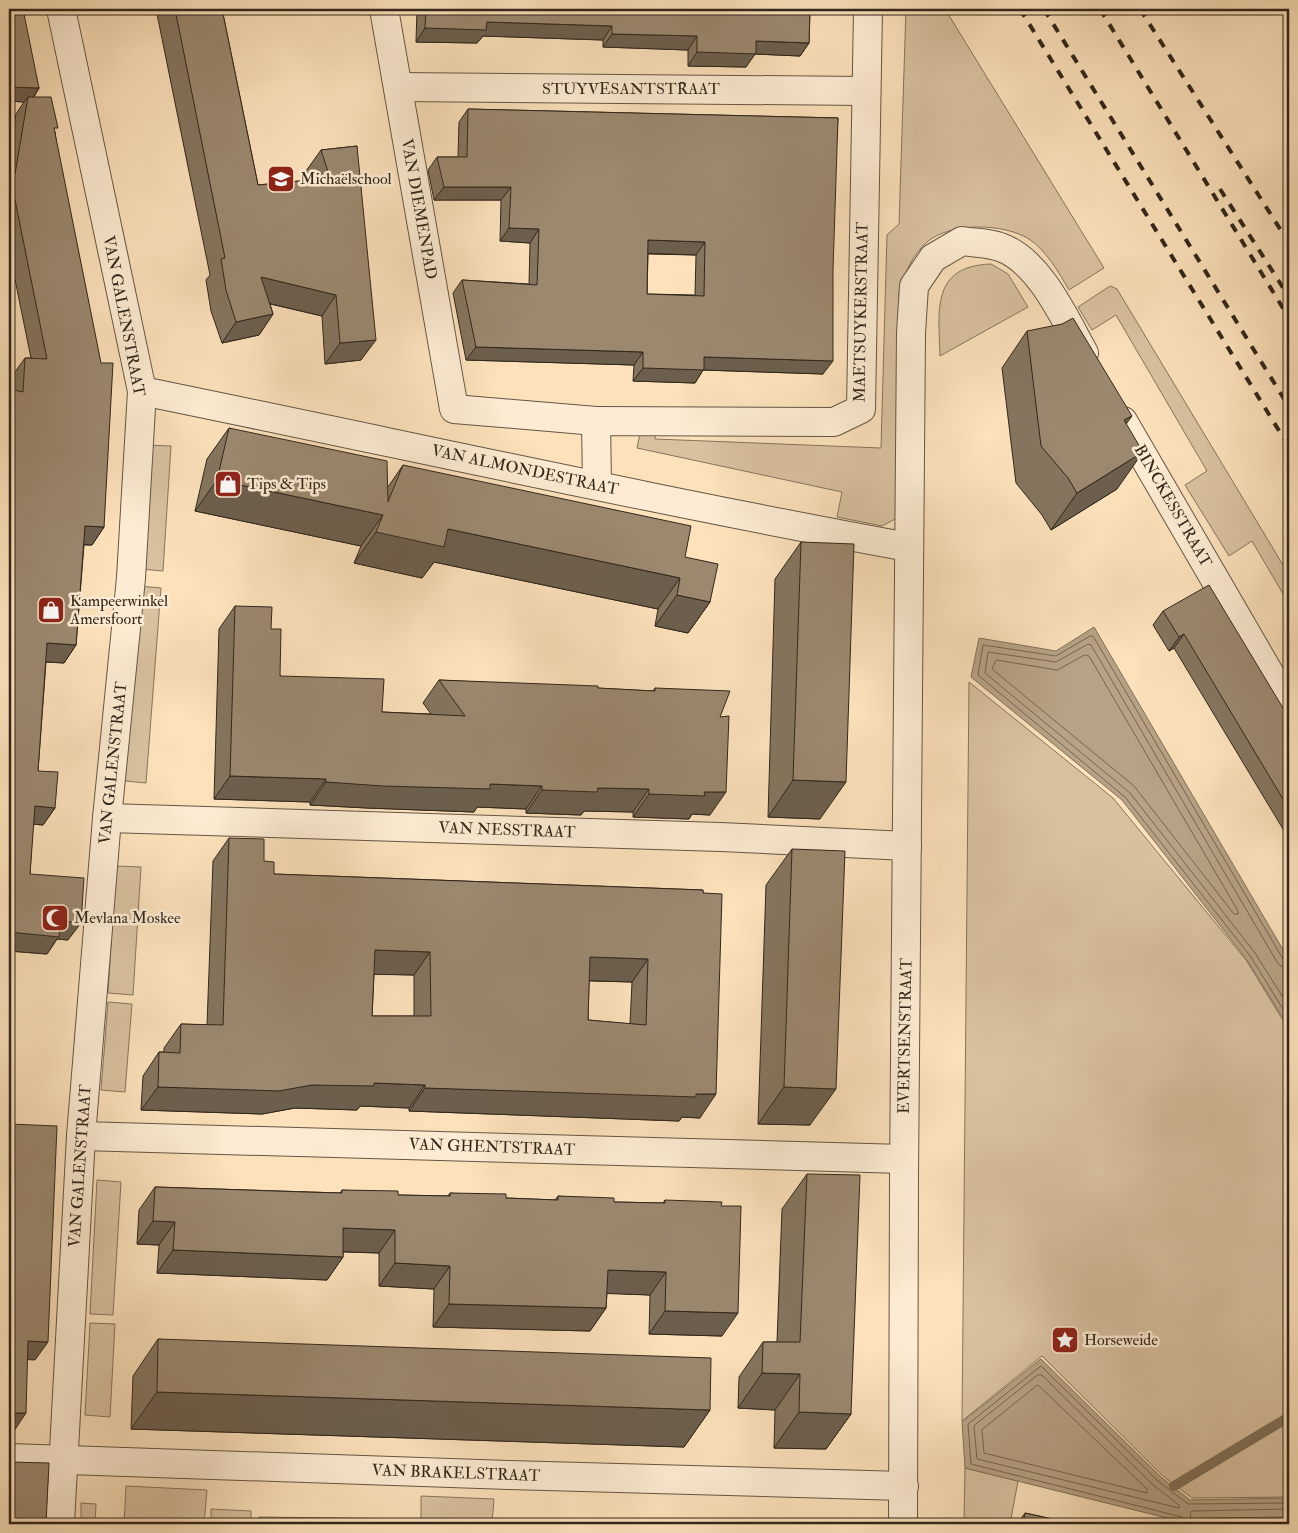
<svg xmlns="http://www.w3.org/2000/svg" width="1298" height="1533" font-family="'IM FELL Double Pica',serif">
  <rect width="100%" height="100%" fill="#fce1bb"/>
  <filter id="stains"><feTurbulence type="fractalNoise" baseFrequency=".004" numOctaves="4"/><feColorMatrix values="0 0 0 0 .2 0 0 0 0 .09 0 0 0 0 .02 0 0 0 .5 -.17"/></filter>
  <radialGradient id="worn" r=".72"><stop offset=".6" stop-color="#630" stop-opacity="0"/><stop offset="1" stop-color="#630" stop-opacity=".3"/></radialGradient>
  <g fill="#d9c1a0" stroke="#85745e">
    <path d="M906,9H945L1104,268L1069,290C1060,274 1045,249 1029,239C1003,223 951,222 927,242C912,255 905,273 899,292L897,518L882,526L837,517L842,492L637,448L641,428H656L655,439L881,448L887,235L899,224Z"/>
    <path d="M991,264L1008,274L1028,307L940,356C939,312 930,266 991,264Z"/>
    <path d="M1110,286L1117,289L1289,575V604L1252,541L1229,556L1185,485L1207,471L1116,315L1092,330L1078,307Z"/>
    <path d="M148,445L171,446L163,571L140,569Z"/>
    <path d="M139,586L161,588L146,783L125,781Z"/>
    <path d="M969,682L1113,798L1246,960L1289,1030V1497L1192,1498L1163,1476L1042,1356L962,1421Z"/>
    <path d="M116,866L141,867L133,995L108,993Z"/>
    <path d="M108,1002L132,1004L125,1092L101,1090Z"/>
    <path d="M97,1180L121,1182L113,1315L90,1314Z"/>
    <path d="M90,1323L115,1324L110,1417L85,1415Z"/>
    <path d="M965,1468L1018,1481L1010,1524H945V1518L964,1520Z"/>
    <path d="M126,1486L207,1490L204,1524H124Z"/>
    <path d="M421,1496L494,1499L492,1524H421Z"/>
    <path d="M81,1503L96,1504L95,1524H81Z"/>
    <path d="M211,1509L251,1511V1524H211Z"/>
    <path d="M259,1517L416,1519V1524H259Z"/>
  </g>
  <g fill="#b7a285" stroke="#81715b">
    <path d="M1094,627L1289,960V1028L1247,960L1122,800L971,677L979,638L1056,651Z"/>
    <path d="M1041,1359L1161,1477L1190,1500L1289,1498V1524H1191L965,1468L962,1422Z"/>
  </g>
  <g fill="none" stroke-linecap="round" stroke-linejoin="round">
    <g stroke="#746450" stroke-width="1">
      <path d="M1085,655L1089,656L1238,911V914H1234L1134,786L992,669L996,660L1057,670Z"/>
      <path d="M1289,962L1283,959L1093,636H1090L1056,656L983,645L978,675L1125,797L1251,957L1289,1019"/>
      <path d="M1289,968L1282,967L1277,962L1091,645L1088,644L1056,662L988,652L985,673L1130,793L1255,953L1289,1007"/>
      <path d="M1038,1375H1042L1153,1485L1179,1505V1508L977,1459L974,1426Z"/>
      <path d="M1038,1385L1147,1489V1493L984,1453L982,1430Z"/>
      <path d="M1187,1524L1182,1517L971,1464L968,1424L1041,1366L1157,1480L1188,1504L1289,1503"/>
      <path d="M1193,1524L1190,1514L1192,1511L1289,1509"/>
      <path d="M1201,1524L1203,1518L1289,1517"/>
    </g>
    <path stroke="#81715b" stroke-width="10" d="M1174,1486L1289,1417"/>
    <g stroke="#645644" stroke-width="30">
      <g id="street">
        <path d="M384,9L454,409L596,421"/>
        <path d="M398,87L865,91"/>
        <path d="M142,391C397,443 652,500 908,547"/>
        <path d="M1123,421L1289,707"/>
        <path d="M597,485L596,421L834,422L861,409L868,9"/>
        <path d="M107,818L721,837L907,846"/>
        <path d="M81,1136L904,1159"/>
        <path d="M9,1458L509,1475L904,1486"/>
        <path d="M60,1524L81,1136L107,818L131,578L142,391L61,9"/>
        <path d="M903,1524L904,1177L911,333L914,286L933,258L962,241C975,243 989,243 1000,247C1039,260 1065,319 1084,353"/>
      </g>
    </g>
    <use href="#street" stroke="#fdecd3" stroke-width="28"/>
    <g stroke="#31271c" stroke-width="4" stroke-dasharray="9 9" stroke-linecap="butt">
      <path d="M1020,9L1289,447"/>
      <path d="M1044,9L1289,407"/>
      <path d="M1100,9L1289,318"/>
      <path d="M1140,9L1289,243"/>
      <path d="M1220,189L1289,297"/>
    </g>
  </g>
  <g fill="#85755f" stroke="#31271c" fill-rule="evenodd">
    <path d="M9,9L39,88L34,97L55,132L104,527L92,545H84L76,645L64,663L46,662L38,771L55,808L43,825L33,824L30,874L68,940L57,939L47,954L9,951L12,390V376L25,358H31L9,250V154L16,114L24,102L9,101Z"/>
    <path d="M156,9H222L258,185L310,180L306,171L321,150L357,146L361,360L325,364L322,316L270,304L273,314L259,335L222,343L211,311L206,280L210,275Z"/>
    <path d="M417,9H810L809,43L800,56L755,54L746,67L688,66V50L603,47V40L483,36L477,43L416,42Z"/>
    <path d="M468,109L838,118L823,374L703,370L695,383L633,381L634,365L466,360L453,293L462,280L529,284L530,243L500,241L501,200H434L428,170L437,157H458L459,122ZM648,254L696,255L695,295L647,294Z"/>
    <path d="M1027,331L1126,424L1117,489L1051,530L1042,515L1016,483L1002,368Z"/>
    <path d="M229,428L388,487L403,465L685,557L710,602L688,633L655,626L658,609L434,562L422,578L354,563L361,546L195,511L207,459Z"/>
    <path d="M801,542L820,819L768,817L775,579Z"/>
    <path d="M235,606L271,629L280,676L382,712L431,714L423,703L439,680L653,691L655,688L720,717L710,815L692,814L689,819L633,817V812L584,811L581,815L526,813V809L477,807L474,812L367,808L310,805V802L214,799L219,629Z"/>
    <path d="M1163,611L1289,718V839L1174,648L1169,651L1153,625Z"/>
    <path d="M229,838L264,861L274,874L703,890L700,1118L682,1117L679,1121L409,1111V1108L360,1106L357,1110L295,1108L262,1114L141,1110L143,1076L159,1052H164V1048L181,1024L207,1025L213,861ZM374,974L414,975V1016H372ZM589,981L632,982L630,1024L588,1020Z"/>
    <path d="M792,849L810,1125L758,1124L766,885Z"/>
    <path d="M807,1174L851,1414L826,1449L774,1448L775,1410L738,1408L739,1377L763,1342H777L782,1209Z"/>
    <path d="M155,1187L340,1193L342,1190L398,1195L448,1196L450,1193L506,1198L555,1200L558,1196L614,1202L663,1203L665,1200L722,1336L649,1334L650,1295L607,1293L606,1308L590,1331L433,1327L434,1289L379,1286V1253L343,1252V1257L327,1280L157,1273L159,1245L137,1244L139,1210Z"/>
    <path d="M158,1339L710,1410L684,1447L131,1429L133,1376Z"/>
    <path d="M1025,1513L1075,1524H1017Z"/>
  </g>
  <g fill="#6c5f4e" stroke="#31271c">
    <path d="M487,22L612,26L603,40L483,36L477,43L416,42L425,28Z"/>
    <path d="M612,34L697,36L688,50L603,47Z"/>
    <path d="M756,41L809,43L800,56L755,54L746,67L688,66L697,52Z"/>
    <path d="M9,87L39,88L30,102L28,97L24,102L9,101Z"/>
    <path d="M444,187H511L501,200H434Z"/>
    <path d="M509,228L539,229L530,243L500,241Z"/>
    <path d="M648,240L705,242L696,255L639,253Z"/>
    <path d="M261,277L336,295L322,316L247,298Z"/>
    <path d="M273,314L259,335L222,343L236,322Z"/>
    <path d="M376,340L361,360L325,364L340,343Z"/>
    <path d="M476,347L643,352L634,365L466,360Z"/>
    <path d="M704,357L833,361L823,374L703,370L695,383L633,381L643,368Z"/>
    <path d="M1132,416L1106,452L1124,420Z"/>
    <path d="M1143,452L1117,489L1051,530L1077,493Z"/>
    <path d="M217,480L383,515L361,546L195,511Z"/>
    <path d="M85,526L104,527L92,545L73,544Z"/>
    <path d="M448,529L680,578L658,609L434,562L422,578L354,563L376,532Z"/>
    <path d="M677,595L710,602L688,633L655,626Z"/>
    <path d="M1184,634L1174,648L1169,651L1179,637Z"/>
    <path d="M47,643L76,645L64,663L35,661Z"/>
    <path d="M230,776L326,779L310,802L214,799Z"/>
    <path d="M793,780L846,782L820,819L768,817Z"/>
    <path d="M326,782L490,784L542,786L526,809L477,807L474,812L367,808L310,805Z"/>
    <path d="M598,788L649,789L633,812L584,811L581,815L526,813L542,790Z"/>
    <path d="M704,792H726L710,815L692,814L689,819L633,817L649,794Z"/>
    <path d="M35,806L55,808L43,825L22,823Z"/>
    <path d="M60,921L81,923L68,940L57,939L47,954L9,951V932Z"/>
    <path d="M375,950L430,952L414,975L358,974Z"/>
    <path d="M590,957L648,959L632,982L573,980Z"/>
    <path d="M374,1083L425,1085L409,1108L360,1106L357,1110L295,1108L262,1114L141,1110L158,1087L312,1085Z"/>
    <path d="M784,1087L836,1089L810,1125L758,1124Z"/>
    <path d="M425,1088L696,1094H716L700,1118L682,1117L679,1121L409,1111Z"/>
    <path d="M153,1221L175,1222L159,1245L137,1244Z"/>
    <path d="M343,1228L395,1230L379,1253L327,1251Z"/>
    <path d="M173,1250L343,1257L327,1280L157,1273Z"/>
    <path d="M395,1263L450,1266L434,1289L379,1286Z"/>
    <path d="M608,1270L666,1272L650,1295L592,1293Z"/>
    <path d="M449,1304L606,1308L590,1331L433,1327Z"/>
    <path d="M665,1311L738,1313L722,1336L649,1334Z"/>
    <path d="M28,1341L48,1342L35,1360L16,1359Z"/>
    <path d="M762,1373L800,1374L775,1410L738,1408Z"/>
    <path d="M157,1392L710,1410L684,1447L131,1429Z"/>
    <path d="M799,1412L851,1414L826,1449L774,1448Z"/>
    <path d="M9,1413H26L14,1431H9Z"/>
  </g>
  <g fill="#9b886f" stroke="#31271c" fill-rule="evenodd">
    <path d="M9,9H23L39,88L9,87Z"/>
    <path d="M175,9H222L258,185L330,178L321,150L357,146L376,340L340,343L336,295L261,277L273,314L236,322L226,290L221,259L225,258Z"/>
    <path d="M426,9H810L809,43L756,41V54L697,52V36L612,34V26L487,22L486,30L425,28Z"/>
    <path d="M28,97H51L58,128H54L101,363H113L104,527L85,526L76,645L47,643L38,771L58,772L55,808L35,806L30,874L84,878L81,923L60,921L59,937L9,932V389L23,392L25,358L47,359L10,175L15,174Z"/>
    <path d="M468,109L838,118L833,270V361L704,357V370L643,368V352L476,347L462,280L537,285L539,229L509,228L511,187H444L437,157H467ZM648,240L705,242L704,296L647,294Z"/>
    <path d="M1073,318L1132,416L1124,420L1143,452L1077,493L1068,478L1041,446L1027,331L1062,324Z"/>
    <path d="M229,428L387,461L388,502L403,465L691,526L685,557L718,564L710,602L677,595L680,578L448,529L444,547L376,532L383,515L217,480Z"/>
    <path d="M801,542L854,544L846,782L793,780Z"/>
    <path d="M1209,585L1289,718V809L1184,634L1179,637L1163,611Z"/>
    <path d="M235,606L272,607L271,629H281L280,676L384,679L382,712L465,716L439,680L598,686V688L655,691V688L730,691L720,717L729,716L726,792H704L705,796L649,794V789L598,788L597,792L542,790V786L490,784V789L383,786L326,782V779L230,776Z"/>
    <path d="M229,838L264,839V861L274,862V874L703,890V893L722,894L716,1094H696V1097L425,1088V1085L374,1083V1086L312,1085L279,1091L158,1087L159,1052L180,1053L181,1024L223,1025ZM375,950L430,952L431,1016H372ZM590,957L648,959L646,1025L588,1020Z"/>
    <path d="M792,849L845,851L836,1089L784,1087Z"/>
    <path d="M9,1124L57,1126L48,1342L28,1341L26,1413H9Z"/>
    <path d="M807,1174L860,1175L851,1414L799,1412L800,1374L762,1373L763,1342H800Z"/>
    <path d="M155,1187L306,1192L342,1193V1190L398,1191V1195L450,1196V1193L506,1194V1198L558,1200V1196L614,1198V1202L665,1203V1200L722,1202L721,1206H741L738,1313L665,1311L666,1272L608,1270L606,1308L449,1304L450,1266L395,1263V1230L343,1228V1257L173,1250L175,1222L153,1221Z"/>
    <path d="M158,1339L711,1358L710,1410L157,1392Z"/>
    <path d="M9,1462L49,1463L46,1524H9Z"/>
    <path d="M1025,1513L1075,1524H1023Z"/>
  </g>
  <defs>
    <g id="school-square" transform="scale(1.4375)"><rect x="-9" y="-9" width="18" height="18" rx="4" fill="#8f2418" stroke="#fdecd3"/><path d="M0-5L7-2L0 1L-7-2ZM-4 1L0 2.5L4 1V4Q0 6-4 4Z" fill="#fff"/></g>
    <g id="shop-square" transform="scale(1.4375)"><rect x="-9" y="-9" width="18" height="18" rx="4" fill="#8f2418" stroke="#fdecd3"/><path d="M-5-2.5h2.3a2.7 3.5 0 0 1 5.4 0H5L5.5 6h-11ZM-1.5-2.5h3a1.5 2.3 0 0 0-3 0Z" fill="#fff"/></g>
    <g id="mosque-square" transform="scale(1.4375)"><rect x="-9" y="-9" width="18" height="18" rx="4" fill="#8f2418" stroke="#fdecd3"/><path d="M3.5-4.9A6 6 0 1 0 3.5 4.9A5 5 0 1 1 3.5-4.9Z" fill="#fff"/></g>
    <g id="sight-square" transform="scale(1.4375)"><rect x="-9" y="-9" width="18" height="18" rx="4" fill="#8f2418" stroke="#fdecd3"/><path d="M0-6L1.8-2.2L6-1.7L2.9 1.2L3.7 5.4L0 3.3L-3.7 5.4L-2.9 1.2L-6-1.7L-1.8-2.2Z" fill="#fff"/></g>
  </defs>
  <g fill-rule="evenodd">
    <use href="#school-square" x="281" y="179"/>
    <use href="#shop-square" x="228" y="484"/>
    <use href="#shop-square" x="51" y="610"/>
    <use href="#mosque-square" x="55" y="918"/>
    <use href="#sight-square" x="1065" y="1340"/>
  </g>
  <g text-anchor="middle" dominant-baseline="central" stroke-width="5" stroke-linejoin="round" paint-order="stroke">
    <g font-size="16" fill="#31271c" stroke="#fdecd3">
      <text x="631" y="89">STUYVESANTSTRAAT</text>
      <text transform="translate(419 209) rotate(80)">VAN DIEMENPAD</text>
      <text transform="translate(861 312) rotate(-89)">MAETSUYKERSTRAAT</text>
      <text transform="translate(124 316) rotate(79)">VAN GALENSTRAAT</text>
      <text transform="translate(525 470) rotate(12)">VAN ALMONDESTRAAT</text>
      <text transform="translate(1173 506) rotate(60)">BINCKESSTRAAT</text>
      <text transform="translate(113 763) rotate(-84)">VAN GALENSTRAAT</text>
      <text transform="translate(507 830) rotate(2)">VAN NESSTRAAT</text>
      <text transform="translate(905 1036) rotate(-89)">EVERTSENSTRAAT</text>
      <text transform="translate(492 1147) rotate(2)">VAN GHENTSTRAAT</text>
      <text transform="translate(80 1166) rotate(-86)">VAN GALENSTRAAT</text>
      <text transform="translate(456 1473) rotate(2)">VAN BRAKELSTRAAT</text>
    </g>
    <g font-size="16" fill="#31271c" stroke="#fdecd3" text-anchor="start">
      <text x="300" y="179">Michaëlschool</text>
      <text x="247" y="484">Tips &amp; Tips</text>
      <text x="70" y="601">Kampeerwinkel<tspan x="70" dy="18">Amersfoort</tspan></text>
      <text x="74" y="918">Mevlana Moskee</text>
      <text x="1084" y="1340">Horseweide</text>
    </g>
  </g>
  <rect width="1298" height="1533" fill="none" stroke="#fce1bb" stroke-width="30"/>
  <rect x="10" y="10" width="1278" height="1513" fill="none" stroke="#31271c" stroke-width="2.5"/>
  <rect x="15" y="15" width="1268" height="1503" fill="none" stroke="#31271c"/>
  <rect width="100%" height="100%" filter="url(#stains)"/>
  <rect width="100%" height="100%" fill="url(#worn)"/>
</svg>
